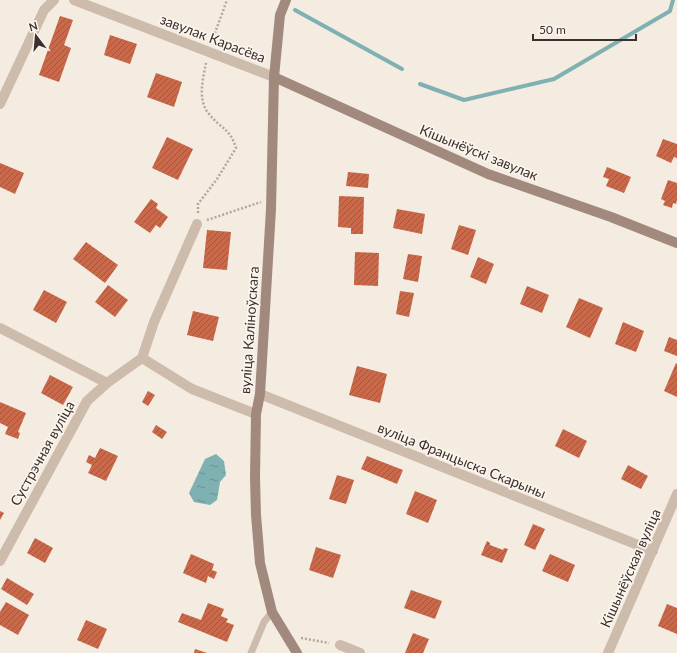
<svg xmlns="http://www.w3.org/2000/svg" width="677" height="653" font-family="Lato,sans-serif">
  <defs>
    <pattern id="water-ripples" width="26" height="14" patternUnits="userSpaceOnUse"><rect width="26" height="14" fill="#7fb0b2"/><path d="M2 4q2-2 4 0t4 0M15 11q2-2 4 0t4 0" fill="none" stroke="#699091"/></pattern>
    <pattern id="building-hatch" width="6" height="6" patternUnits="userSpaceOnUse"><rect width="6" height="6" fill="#c8694b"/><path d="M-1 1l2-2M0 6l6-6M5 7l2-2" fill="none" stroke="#a4573f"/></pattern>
  </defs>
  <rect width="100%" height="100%" fill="#f4ebe1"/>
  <path fill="url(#water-ripples)" d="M216,454L224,461L226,475L220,482L217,500L210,505L194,502L189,493L205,459Z"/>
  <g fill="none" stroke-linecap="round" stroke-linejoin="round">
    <g stroke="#7fb0b2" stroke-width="4">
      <path d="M295,10L402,69"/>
      <path d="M420,84L464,100L554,79L670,11L673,0"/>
    </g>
  </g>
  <g fill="url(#building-hatch)">
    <path d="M60,16L73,20L64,45L71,48L59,82L39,75Z"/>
    <path d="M110,35L137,44L130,64L104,55Z"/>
    <path d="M156,73L182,82L174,107L147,97Z"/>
    <path d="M167,137L193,149L178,180L152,168Z"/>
    <path d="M663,139L677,144V158L674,157L671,163L656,156Z"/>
    <path d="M0,163L24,173L15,194L0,187Z"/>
    <path d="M607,167L631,177L624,193L606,186L609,179L603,177Z"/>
    <path d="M348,172L369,174L368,188L346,186Z"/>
    <path d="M668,180L677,183V200L676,204L673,203L672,208L663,205L665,201L661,199Z"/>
    <path d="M339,196L364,197L363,234H351V228L338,227Z"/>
    <path d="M151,199L158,204L156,208L168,217L160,228L156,225L150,233L134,222Z"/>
    <path d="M397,209L425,214L422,234L393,228Z"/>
    <path d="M459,225L476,230L468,255L451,249Z"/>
    <path d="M207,230L231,232L227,270L203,268Z"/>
    <path d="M86,242L118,265L105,283L73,259Z"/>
    <path d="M355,252L379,253L378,286L354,285Z"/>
    <path d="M408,254L422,256L418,282L403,279Z"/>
    <path d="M478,257L494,264L486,284L470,277Z"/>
    <path d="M108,285L128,300L115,317L95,302Z"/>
    <path d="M527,286L549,295L542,313L520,304Z"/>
    <path d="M44,290L67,302L56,323L33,310Z"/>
    <path d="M400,291L414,293L409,317L396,314Z"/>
    <path d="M579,298L603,308L590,338L566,327Z"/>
    <path d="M193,311L219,317L213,341L187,335Z"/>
    <path d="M623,322L644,331L636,352L615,344Z"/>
    <path d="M669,337L677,340V356L664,351Z"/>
    <path d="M676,363L677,364V397L664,391Z"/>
    <path d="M357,366L387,374L380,403L349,395Z"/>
    <path d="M50,375L73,387L63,405L41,393Z"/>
    <path d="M148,391L155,395L148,406L142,402Z"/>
    <path d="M0,402L26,413L18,432L20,433L18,439L5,434L8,427L0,423Z"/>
    <path d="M156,425L167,432L162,439L152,432Z"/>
    <path d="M563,429L587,441L579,458L555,446Z"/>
    <path d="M100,448L118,456L106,481L88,473L92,465L86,462L89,455L95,458Z"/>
    <path d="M367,456L403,470L397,484L361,469Z"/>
    <path d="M628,465L648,476L641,489L621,479Z"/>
    <path d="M337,475L354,480L346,504L329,499Z"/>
    <path d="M415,491L437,500L428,523L406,514Z"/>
    <path d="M0,511L4,513L0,520Z"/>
    <path d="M533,524L545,529L535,550L524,545Z"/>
    <path d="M35,538L53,548L45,563L27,553Z"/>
    <path d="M487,541L490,543V545L503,550L504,548L508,549L502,563L481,555Z"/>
    <path d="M316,547L341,555L333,578L309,570Z"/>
    <path d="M191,554L214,564L212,570L217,572L214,579L208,576L206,583L183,573Z"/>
    <path d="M550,554L575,565L568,582L542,571Z"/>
    <path d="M7,578L34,594L27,605L1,589Z"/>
    <path d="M411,590L442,601L435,619L404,608Z"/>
    <path d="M6,602L29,615L18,635L0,625V612Z"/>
    <path d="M208,603L224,609L221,616L228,619L226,622L234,625L227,642L178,622L182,613L201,620Z"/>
    <path d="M667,604L677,608V634L658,626Z"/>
    <path d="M86,620L107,629L98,649L77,640Z"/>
    <path d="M413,633L429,639L423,653H405Z"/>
    <path d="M195,649L207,653H194Z"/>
  </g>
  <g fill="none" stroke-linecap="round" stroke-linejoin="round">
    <g stroke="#b9a596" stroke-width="2.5" stroke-dasharray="2 2" stroke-linecap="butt">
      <path d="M212,41L227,0"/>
      <path d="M198,213V204L217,179L236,148C230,128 221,129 209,114C197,100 203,79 206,63"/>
      <path d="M207,220L261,202"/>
      <path d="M301,638L329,643"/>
    </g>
    <path stroke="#cdbbac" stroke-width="7" d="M251,653L264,622L272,612"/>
    <g stroke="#cdbbac" stroke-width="10">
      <path d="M74,0L274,77"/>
      <path d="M0,104L44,10L54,0"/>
      <path d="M0,328L107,383"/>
      <path d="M142,358L192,389L256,414"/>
      <path d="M260,394L653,551"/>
      <path d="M0,561L87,401L107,383L142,358L154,322L197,224"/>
      <path d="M340,645L360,653"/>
      <path d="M608,653L677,494"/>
    </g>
    <g stroke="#a18a7d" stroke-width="10">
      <path d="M286,0L280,15L274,77L271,209L260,394L256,414L255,477L256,515L260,563L272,612L297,653"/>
      <path d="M274,77L488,174L611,217L677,243"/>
    </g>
  </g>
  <g text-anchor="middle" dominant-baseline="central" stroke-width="3.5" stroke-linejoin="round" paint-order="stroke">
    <g font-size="14" fill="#3b302b" stroke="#fbf5ee">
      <text transform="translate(213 38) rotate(21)">завулак Карасёва</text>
      <text transform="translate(479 152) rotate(22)">Кішынёўскі завулак</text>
      <text transform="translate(249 330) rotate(-86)">вуліца Каліноўскага</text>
      <text transform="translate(42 453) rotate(-61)">Сустрэчная вуліца</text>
      <text transform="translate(462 460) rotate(22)">вуліца Францыска Скарыны</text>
      <text transform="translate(630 568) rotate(-66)">Кішынёўская вуліца</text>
    </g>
  </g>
  <g transform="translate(36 36) rotate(344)" stroke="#fbf5ee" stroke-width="3" paint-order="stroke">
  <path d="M0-3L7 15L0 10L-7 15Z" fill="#3b302b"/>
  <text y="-6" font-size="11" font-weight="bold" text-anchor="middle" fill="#3b302b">N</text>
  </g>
  <path d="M533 34v6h103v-6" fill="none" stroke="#3b302b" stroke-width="2"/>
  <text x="539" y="34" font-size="12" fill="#3b302b" stroke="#fbf5ee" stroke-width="3" paint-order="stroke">50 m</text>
</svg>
